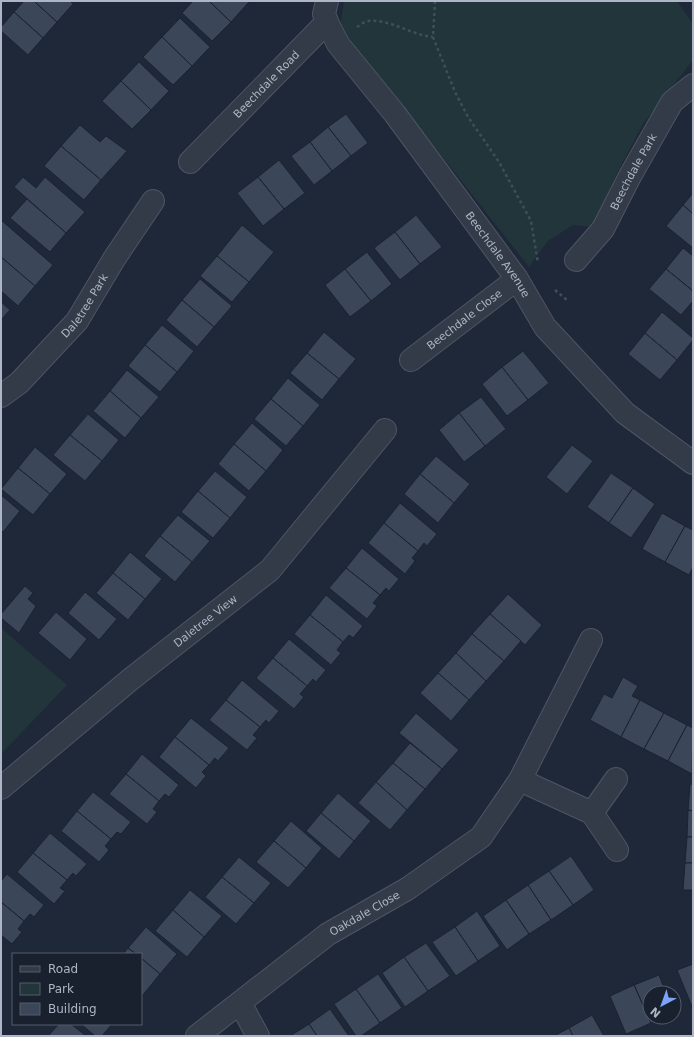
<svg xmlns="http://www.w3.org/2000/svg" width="694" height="1037" font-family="'DejaVu Sans',sans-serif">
  <rect width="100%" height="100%" fill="#1f2839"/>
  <g fill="#21353a">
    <path d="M344,1H677L693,24V60L643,124L616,175L593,227L573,225L548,241L529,267L340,27Z"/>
    <path d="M1,628L67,685L1,754Z"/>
  </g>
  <g fill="#3b4659" stroke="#1b2230">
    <path d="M24,1H34L57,22L43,38L14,12Z"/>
    <path d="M34,1H70L73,4L57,22Z"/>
    <path d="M193,1H209L231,22L212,41L182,13Z"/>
    <path d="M209,1H248L249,2L231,22Z"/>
    <path d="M14,12L43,38L28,55L1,31V27Z"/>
    <path d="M180,18L210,47L192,66L162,37Z"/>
    <path d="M162,37L192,66L173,85L143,57Z"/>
    <path d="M139,62L169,91L151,110L121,81Z"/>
    <path d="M121,81L151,110L132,129L102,101Z"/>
    <path d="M346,114L368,143L351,156L328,127Z"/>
    <path d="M80,125L100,142L106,136L127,151L101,180L61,146Z"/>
    <path d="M328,127L351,156L332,171L310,142Z"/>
    <path d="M310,142L332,171L314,185L291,156Z"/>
    <path d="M61,146L101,180L84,200L44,166Z"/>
    <path d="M279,160L305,193L284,209L258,177Z"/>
    <path d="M23,177L36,188L45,177L85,212L66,233L14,187Z"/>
    <path d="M258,177L284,209L263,226L237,193Z"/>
    <path d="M693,193V214L683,205Z"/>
    <path d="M27,199L66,233L50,252L10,218Z"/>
    <path d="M683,205L693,214V248L666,226Z"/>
    <path d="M416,215L442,247L420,264L395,232Z"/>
    <path d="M1,220L53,265L35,286L1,257Z"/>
    <path d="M242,225L274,252L249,282L217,256Z"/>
    <path d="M395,232L420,264L400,280L374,248Z"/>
    <path d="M683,248L693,256V291L666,269Z"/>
    <path d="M367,252L392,284L371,301L345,269Z"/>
    <path d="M217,256L249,282L232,302L200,276Z"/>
    <path d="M1,257L35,286L18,306L1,291Z"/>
    <path d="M345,269L371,301L350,317L325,285Z"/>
    <path d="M666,269L693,291V301L681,315L649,289Z"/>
    <path d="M200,279L232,306L214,327L182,300Z"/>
    <path d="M182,300L214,327L197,347L166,320Z"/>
    <path d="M1,302L10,310L1,320Z"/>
    <path d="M662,312L693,338V340L677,360L645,333Z"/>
    <path d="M162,325L194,351L177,372L145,345Z"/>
    <path d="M324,332L356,359L339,379L307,353Z"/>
    <path d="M645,333L677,360L660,380L628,354Z"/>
    <path d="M145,345L177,372L160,392L128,366Z"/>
    <path d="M523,351L549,383L528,400L502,367Z"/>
    <path d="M307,353L339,379L322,400L290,373Z"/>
    <path d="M502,367L528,400L507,416L482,384Z"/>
    <path d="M127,370L159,397L141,418L110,391Z"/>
    <path d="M288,378L320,405L303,426L271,399Z"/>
    <path d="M110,391L141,418L125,438L93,411Z"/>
    <path d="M481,397L506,429L485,446L459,413Z"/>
    <path d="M271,399L303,426L286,446L254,419Z"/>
    <path d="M459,413L485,446L464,462L439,430Z"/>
    <path d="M88,414L119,440L102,461L70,435Z"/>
    <path d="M252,423L283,450L266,471L234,444Z"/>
    <path d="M70,435L102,461L85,481L53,455Z"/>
    <path d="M234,444L266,471L249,491L218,464Z"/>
    <path d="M572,445L593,461L567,494L546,477Z"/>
    <path d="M35,447L67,474L50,494L18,468Z"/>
    <path d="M436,456L470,484L454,503L420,474Z"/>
    <path d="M18,468L50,494L33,515L1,489Z"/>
    <path d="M215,471L247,497L230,518L198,491Z"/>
    <path d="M611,473L633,488L609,523L587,507Z"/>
    <path d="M420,474L454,503L438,523L404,494Z"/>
    <path d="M633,488L655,504L631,538L609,523Z"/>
    <path d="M198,491L230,518L213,538L181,512Z"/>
    <path d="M1,495L20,511L3,532L1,530Z"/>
    <path d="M400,503L437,534L427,546L424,543L418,551L384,523Z"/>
    <path d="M662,513L685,526L665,562L642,549Z"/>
    <path d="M178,515L210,541L192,562L160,536Z"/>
    <path d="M384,523L418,551L412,558L415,561L405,574L368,543Z"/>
    <path d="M685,526L693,530V567L689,575L665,562Z"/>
    <path d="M160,536L192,562L175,582L144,556Z"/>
    <path d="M362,548L399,579L389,591L386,588L380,595L346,568Z"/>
    <path d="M130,552L162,579L145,599L113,573Z"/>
    <path d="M346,568L380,595L373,603L377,606L367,619L329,588Z"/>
    <path d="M113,573L145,599L128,620L96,593Z"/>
    <path d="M25,586L33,593L28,599L36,606L19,633L1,618V614Z"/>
    <path d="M85,592L117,619L99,640L68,613Z"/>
    <path d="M508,594L542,625L525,645L490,614Z"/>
    <path d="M326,595L363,626L353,638L349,635L343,642L310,615Z"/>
    <path d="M56,612L87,639L70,660L38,633Z"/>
    <path d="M490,614L521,641L504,661L472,634Z"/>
    <path d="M310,615L343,642L337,650L341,653L331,665L294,634Z"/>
    <path d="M472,634L504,661L486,681L456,653Z"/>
    <path d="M289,639L326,670L316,682L313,679L307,686L273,658Z"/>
    <path d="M456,653L486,681L469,700L438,673Z"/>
    <path d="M273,658L307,686L300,694L304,697L294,709L256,678Z"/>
    <path d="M438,673L469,700L451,721L420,693Z"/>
    <path d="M623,677L638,686L632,696L640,700L621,737L590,720L604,694L612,698Z"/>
    <path d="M242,680L279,711L269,723L266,720L260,727L226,700Z"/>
    <path d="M226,700L260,727L253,735L257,738L247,750L209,720Z"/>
    <path d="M640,700L664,713L644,749L621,737Z"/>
    <path d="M416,713L459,750L442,769L399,733Z"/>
    <path d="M664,713L687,725L668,761L644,749Z"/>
    <path d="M191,718L229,748L218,761L215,758L209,765L175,737Z"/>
    <path d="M687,725L693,728L692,774L668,761Z"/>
    <path d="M175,737L209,765L202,772L206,776L196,788L159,757Z"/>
    <path d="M410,743L442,769L425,789L393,763Z"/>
    <path d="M142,754L179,785L169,797L165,794L159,801L126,774Z"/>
    <path d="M393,763L425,789L407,810L376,782Z"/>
    <path d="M126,774L159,801L153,809L157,812L147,824L109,794Z"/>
    <path d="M376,782L407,810L390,830L358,803Z"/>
    <path d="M690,784H693V811L688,810Z"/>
    <path d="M93,792L131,822L121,834L117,832L111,839L77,811Z"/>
    <path d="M338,793L371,821L354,841L321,813Z"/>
    <path d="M688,810L693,811V837H687Z"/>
    <path d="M77,811L111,839L105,846L109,850L99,862L61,831Z"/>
    <path d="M321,813L354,841L339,859L306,831Z"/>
    <path d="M291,821L322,848L306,868L274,841Z"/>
    <path d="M50,833L87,864L76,876L73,873L67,880L33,853Z"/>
    <path d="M687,837H693V863H685Z"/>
    <path d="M274,841L306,868L288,888L256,862Z"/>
    <path d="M33,853L67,880L60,888L65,891L54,904L17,872Z"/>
    <path d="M571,856L594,890L573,905L549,871Z"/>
    <path d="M239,857L271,883L254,903L222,877Z"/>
    <path d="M685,863H693V890H683Z"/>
    <path d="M549,871L573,905L551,920L528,885Z"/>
    <path d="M7,874L44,905L34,917L30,914L24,921L1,902V881Z"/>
    <path d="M222,877L254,903L236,924L205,897Z"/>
    <path d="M528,885L551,920L529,934L506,900Z"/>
    <path d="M190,890L222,916L204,937L173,910Z"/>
    <path d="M506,900L529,934L507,950L483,916Z"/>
    <path d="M1,902L24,921L18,929L22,932L12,944L1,935Z"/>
    <path d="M173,910L204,937L187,957L155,931Z"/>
    <path d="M477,911L500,946L478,961L455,927Z"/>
    <path d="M146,927L177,954L160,974L141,958V954H136L128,948Z"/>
    <path d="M455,927L478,961L456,976L432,942Z"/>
    <path d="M426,943L450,976L428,991L404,957Z"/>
    <path d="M128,948L136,954H123Z"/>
    <path d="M404,957L428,991L405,1007L382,973Z"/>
    <path d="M141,958L160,974L143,995L141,994Z"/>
    <path d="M693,964V1009L677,970Z"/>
    <path d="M378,974L402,1008L380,1023L356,989Z"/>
    <path d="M659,975L666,993H650V1017H666L651,1023L634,985Z"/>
    <path d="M634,985L651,1023L626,1034L610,996Z"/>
    <path d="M356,989L380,1023L361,1036H356L334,1004Z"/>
    <path d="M330,1009L349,1036H317L309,1024Z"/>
    <path d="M592,1015L604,1036H573L569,1028Z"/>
    <path d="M59,1024H71L86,1036H48Z"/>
    <path d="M81,1024H112L102,1036H95Z"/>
    <path d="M309,1024L317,1036H290Z"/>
    <path d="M569,1028L573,1036H554Z"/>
  </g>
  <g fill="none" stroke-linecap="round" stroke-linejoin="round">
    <g stroke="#4e5564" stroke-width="24">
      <g id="minor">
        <path id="s1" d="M327,22L338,44L395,114L517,279L545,327L625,413L693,463"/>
        <path id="s2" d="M190,162L327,22L324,14L327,1"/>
        <path id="s3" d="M576,260L603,229L630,176L672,102L693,85"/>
        <path id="s4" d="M411,360L517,279"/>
        <path id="s5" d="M1,396L19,383L77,321L114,259L153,201"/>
        <path d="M616,779L592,813L617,850"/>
        <path d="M520,780L592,813"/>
        <path id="s6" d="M1,788L131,679L270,570L385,430"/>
        <path d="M240,1003L258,1036"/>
        <path id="s7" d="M197,1036L328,934L407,889L481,837L520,780L591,640"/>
      </g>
    </g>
    <g stroke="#3c5155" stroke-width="2.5" stroke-dasharray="3 3" stroke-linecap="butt">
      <path d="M435,1L433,37L455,92L468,117L499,162L531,221L538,263"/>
      <path d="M357,27C360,25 365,21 368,21C391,19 411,35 433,37"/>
      <path d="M555,290L567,300"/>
    </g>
    <use href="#minor" stroke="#333b49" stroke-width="22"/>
  </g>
  <g text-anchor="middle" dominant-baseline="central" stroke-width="3" stroke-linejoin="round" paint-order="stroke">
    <g font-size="11" fill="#adb5c6" stroke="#19202e">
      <text stroke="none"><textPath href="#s2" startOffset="109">Beechdale Road</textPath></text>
      <text stroke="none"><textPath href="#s3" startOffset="106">Beechdale Park</textPath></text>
      <text stroke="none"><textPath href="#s1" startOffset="289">Beechdale Avenue</textPath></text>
      <text stroke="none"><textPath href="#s5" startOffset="124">Daletree Park</textPath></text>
      <text stroke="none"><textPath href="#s4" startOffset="67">Beechdale Close</textPath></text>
      <text stroke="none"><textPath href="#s6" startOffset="264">Daletree View</textPath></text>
      <text stroke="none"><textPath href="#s7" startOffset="208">Oakdale Close</textPath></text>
    </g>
  </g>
  <rect width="694" height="1037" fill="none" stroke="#adb5c6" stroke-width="4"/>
  <rect x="12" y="953" width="130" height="72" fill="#19202e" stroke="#545c6b"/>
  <rect x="20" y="966" width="20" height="6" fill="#333b49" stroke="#545c6b"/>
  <text x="48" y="973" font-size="12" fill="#adb5c6">Road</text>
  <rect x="20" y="983" width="20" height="12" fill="#21353a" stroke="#545c6b"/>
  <text x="48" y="993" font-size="12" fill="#adb5c6">Park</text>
  <rect x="20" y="1003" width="20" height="12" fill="#3b4659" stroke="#545c6b"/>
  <text x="48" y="1013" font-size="12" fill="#adb5c6">Building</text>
  <g transform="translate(662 1005) rotate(221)"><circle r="19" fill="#19202e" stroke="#545c6b"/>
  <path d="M0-3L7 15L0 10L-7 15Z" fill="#7ca3fd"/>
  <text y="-6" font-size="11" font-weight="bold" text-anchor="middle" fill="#adb5c6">N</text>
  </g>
</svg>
